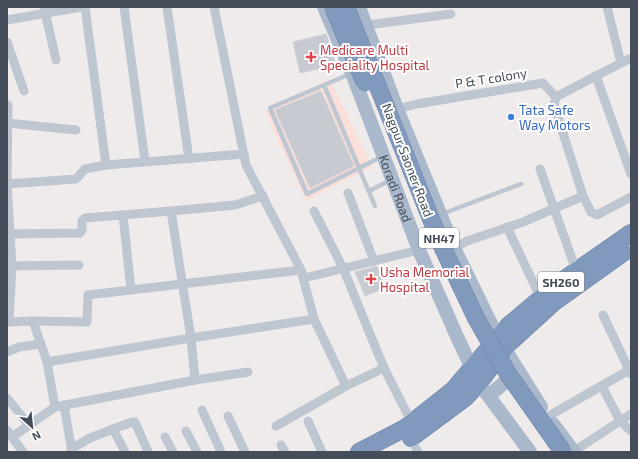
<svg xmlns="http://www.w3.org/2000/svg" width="638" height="459" font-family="'Exo 2',sans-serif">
  <rect width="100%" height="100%" fill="#efebeb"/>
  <path fill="#fbdfd9" d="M330,79L372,167L306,201L265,112Z"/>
  <g fill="#c8cad1" stroke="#cfd1d8">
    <path d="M326,34L336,65L300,73L293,42Z"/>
    <path d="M321,91L354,166L310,188L275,110Z"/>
    <path d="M377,266L385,288L365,296L355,272Z"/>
  </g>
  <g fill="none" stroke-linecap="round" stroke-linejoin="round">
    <g stroke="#6d84a8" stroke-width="18">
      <g id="highway">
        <path d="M411,438L465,398L479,383L508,344L553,303L623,253"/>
        <path d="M359,452L405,428L453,390L508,326L559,283L631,233"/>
      </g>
    </g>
    <g stroke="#bec6d2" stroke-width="4.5">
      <path d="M350,74L270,108L307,194L381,157"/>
      <path d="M324,85L375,206"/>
      <path d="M369,191L391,180"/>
      <path d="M442,214L521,184"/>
    </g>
    <g stroke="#bec6d2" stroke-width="9">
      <path d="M44,7L56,60"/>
      <path d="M85,7L106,165"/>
      <path d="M124,7L145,161"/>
      <path d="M167,7L189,159"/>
      <path d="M214,7L246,165L301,270L314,319L346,386"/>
      <path d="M607,7L621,63"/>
      <path d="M7,20L81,7"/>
      <path d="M367,25L451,14"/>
      <path d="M7,42L24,91"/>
      <path d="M596,76L631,58"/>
      <path d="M556,97L554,105L583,196L591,212L597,215L631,197"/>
      <path d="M8,105L7,184L12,265L9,322"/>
      <path d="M397,109L417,104L543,83L556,97L596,76L631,174"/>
      <path d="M7,123L76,130"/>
      <path d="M540,169L576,270"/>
      <path d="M7,184L76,179L85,169L106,165L244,154"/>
      <path d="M348,193L374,261"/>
      <path d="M314,211L343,268L384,368L412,423"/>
      <path d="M507,227L541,299"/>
      <path d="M11,234L80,233L82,230V221L85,218L123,215"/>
      <path d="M454,248L467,241L523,222L583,196"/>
      <path d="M7,266L79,265"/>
      <path d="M304,278L419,250"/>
      <path d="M131,290L123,215L171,211"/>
      <path d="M603,315L631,374"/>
      <path d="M33,321L87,322L88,295L301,270"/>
      <path d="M7,322L33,321L47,362L191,338L171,211L235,205L263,196"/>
      <path d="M7,352L19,347L41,344"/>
      <path d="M47,362L55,407L195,380L191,338L314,319"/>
      <path d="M195,380L248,372"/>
      <path d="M602,386L620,421L631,431"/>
      <path d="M7,398L29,425"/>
      <path d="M64,405L72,452"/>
      <path d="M202,410L221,452"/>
      <path d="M228,416L245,452"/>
      <path d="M547,417L631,369"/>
      <path d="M308,421L322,452"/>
      <path d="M276,426L346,386L384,368"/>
      <path d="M7,430L23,452"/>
      <path d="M186,431L197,452"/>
      <path d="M409,435L418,452"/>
      <path d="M12,437L55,407"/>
      <path d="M165,437L173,452"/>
      <path d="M281,445L285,452"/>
      <path d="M71,449L90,438L113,429"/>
      <path d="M574,451L631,414"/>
      <path d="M125,452L113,429L132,422H135L148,452"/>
    </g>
    <g stroke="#aab8cc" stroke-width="14">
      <path id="s1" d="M324,7L352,73L419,250L458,339L479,383L530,452"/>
      <path d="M359,7L397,109L454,248L498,338L541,407"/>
      <path d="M489,396L517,371"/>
      <path d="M553,424L574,452"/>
    </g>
    <use href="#highway" stroke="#8199bd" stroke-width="17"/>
    <g stroke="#6d84a8" stroke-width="18" stroke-linecap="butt">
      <g id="highway-bridge">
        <path d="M333,7L365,83"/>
        <path d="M346,7L441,244L476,318L508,374L563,452"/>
      </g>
    </g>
    <use href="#highway-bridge" stroke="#8199bd" stroke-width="17"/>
  </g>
  <g fill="#e0444e" stroke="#fff" stroke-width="1.5">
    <path d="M309 51h4v4h4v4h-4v4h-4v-4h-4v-4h4z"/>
    <path d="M369 273h4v4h4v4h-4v4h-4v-4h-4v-4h4z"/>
  </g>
  <circle fill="#3f7fe0" stroke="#fff" stroke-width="1.5" cx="511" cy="117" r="4"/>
  <g text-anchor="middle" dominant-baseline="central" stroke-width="4" stroke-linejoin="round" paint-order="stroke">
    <g fill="#fff" stroke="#7c828b" stroke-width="1">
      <rect x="419" y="228" width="40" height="20" rx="3"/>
      <rect x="538" y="272" width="46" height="20" rx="3"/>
    </g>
    <g font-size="12" font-weight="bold" fill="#444d59">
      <text x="439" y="238">NH47</text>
      <text x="561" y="282">SH260</text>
    </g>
    <g font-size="13" fill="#be3a42" stroke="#fff" text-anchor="start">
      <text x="320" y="50">Medicare Multi<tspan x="320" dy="15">Speciality Hospital</tspan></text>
      <text x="380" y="272">Usha Memorial<tspan x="380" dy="15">Hospital</tspan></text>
    </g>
    <g font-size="13" fill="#444d59" stroke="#fff">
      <text transform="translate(491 78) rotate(-9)">P &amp; T colony</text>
      <text transform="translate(408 160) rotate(69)">Nagpur Saoner Road</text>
      <text stroke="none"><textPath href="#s1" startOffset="195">Koradi Road</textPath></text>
    </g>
    <g font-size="13" fill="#366cbe" stroke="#fff" text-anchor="start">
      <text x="519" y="110">Tata Safe<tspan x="519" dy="15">Way Motors</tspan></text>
    </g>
  </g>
  <rect width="638" height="459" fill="none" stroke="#444d59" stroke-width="16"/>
  <g transform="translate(32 427) rotate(153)" stroke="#ffffff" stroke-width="3" paint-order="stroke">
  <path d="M0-3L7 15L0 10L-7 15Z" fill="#444d59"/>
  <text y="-6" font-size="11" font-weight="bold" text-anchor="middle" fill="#444d59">N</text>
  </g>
</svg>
